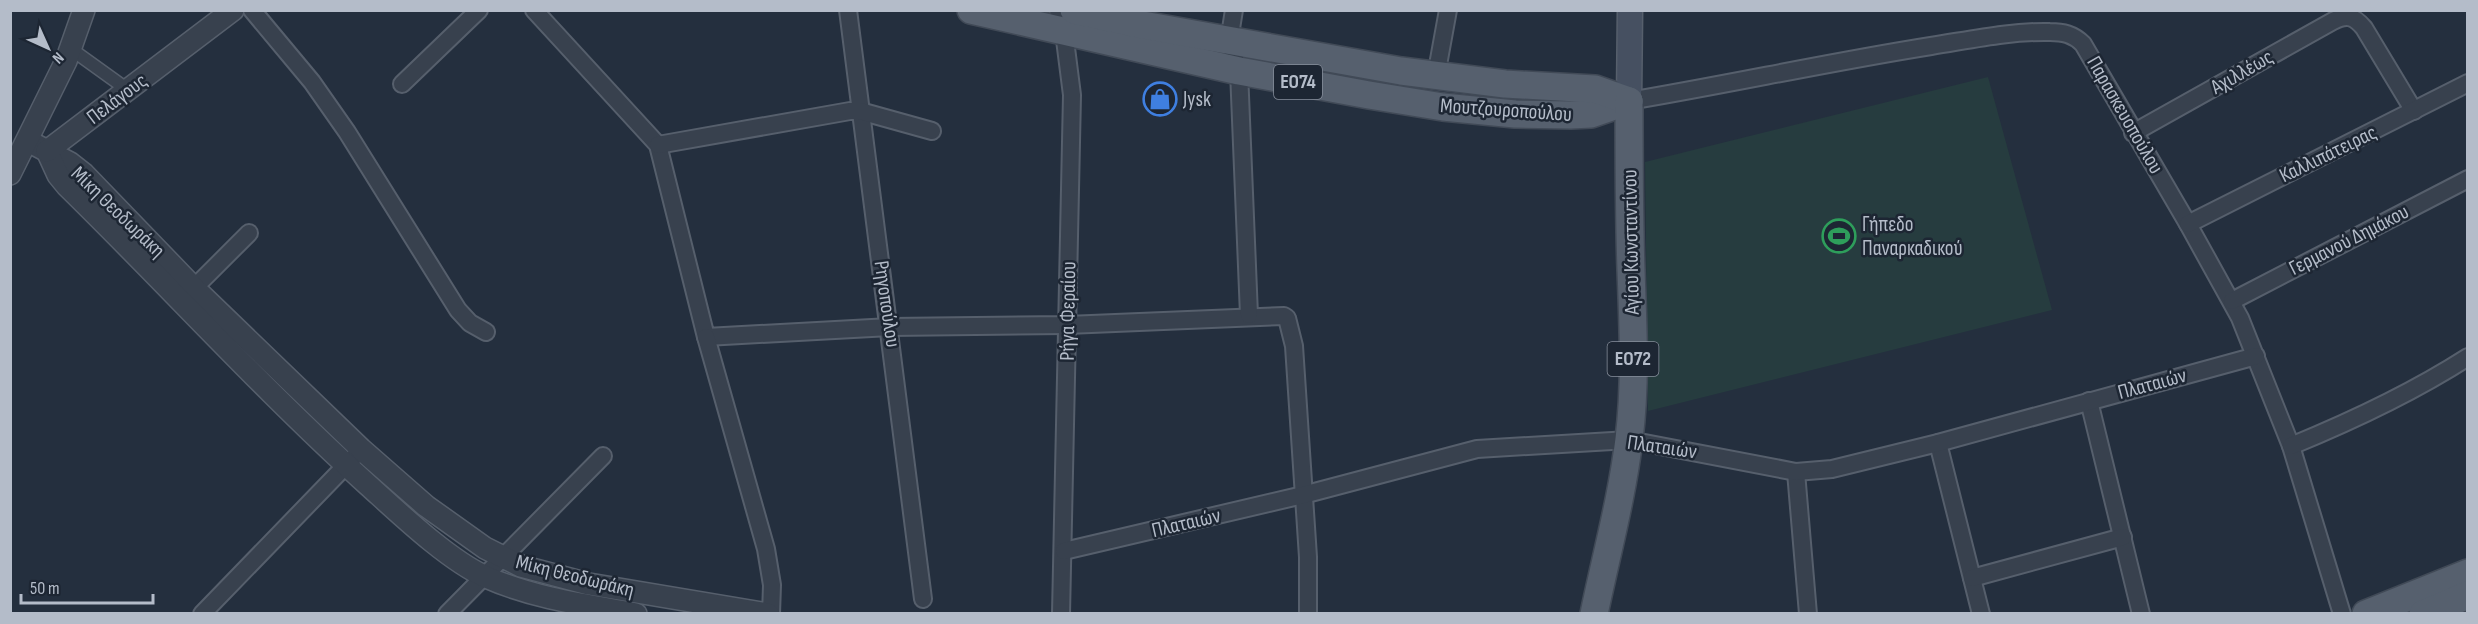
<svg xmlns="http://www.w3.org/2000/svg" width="2478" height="624" font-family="'Sofia Sans Condensed',sans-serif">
  <rect width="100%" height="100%" fill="#242f3e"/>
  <path fill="#263c3f" d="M1988,77L2052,310L1648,411L1645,162Z"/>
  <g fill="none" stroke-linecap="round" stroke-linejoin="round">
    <g stroke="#565f6c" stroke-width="15">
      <path id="pedestrian" d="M71,49L128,90"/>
    </g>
    <g stroke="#565f6c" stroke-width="20">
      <g id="minor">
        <path d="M252,10L312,82L347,132L458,310L470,323L486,332"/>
        <path d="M534,10L658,145L706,337L890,327L1067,325L1284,316L1287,318L1294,346L1308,557V614"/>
        <path d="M848,10L923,599"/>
        <path d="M1058,10L1064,32L1072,95L1061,614"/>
        <path d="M1234,10L1229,41L1239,71L1249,315"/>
        <path d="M1436,76L1448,10"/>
        <path d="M402,84L479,10"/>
        <path d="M1629,101C1730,84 1830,62 1931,46C1970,40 2010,31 2050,32C2063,32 2073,34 2083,44L2188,224L2240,318L2291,446L2342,614"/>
        <path d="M2133,133L2333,21C2347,14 2354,16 2364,28L2414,111"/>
        <path d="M658,145L850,111H860L932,131"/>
        <path d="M2188,224L2468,83"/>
        <path d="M186,296L249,233"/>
        <path d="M2232,301L2468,179"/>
        <path d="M706,337L766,549L772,585L771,614"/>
        <path d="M2089,401L2141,614"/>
        <path d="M1938,443L1981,614"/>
        <path d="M2291,446C2352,421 2412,393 2468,357"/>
        <path d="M1796,472L1808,614"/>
        <path d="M1064,551L1303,495L1477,449L1629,440L1796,472L1832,469L1938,443L2256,356"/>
        <path d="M1972,578L2123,537"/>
        <path d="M202,614L354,457"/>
        <path d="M447,614L603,456"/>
      </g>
    </g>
    <g stroke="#565f6c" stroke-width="24">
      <g id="tertiary">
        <path d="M28,141L70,163L84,174L194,288L361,449L426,506L485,548L521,566L589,584L768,614"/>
        <path d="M47,151L58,175L67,186C168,285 263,390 368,485C399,513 448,560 486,577C533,598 585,605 636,614"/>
        <path d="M47,151L233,10"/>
        <path d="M10,174L66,61L84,10"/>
      </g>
    </g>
    <g stroke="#565f6c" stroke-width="27">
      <path id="secondary" d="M1629,101L1630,10"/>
    </g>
    <g stroke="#414a57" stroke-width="30">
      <g id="primary">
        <path d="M971,10L1239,71L1369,95L1443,107L1515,114L1571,115L1591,114L1629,101"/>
        <path d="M1074,10L1143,25L1401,71L1505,84L1595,89L1629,101"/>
        <path d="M1594,614C1606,556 1622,498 1629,439C1636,383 1633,326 1631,270C1629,214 1629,158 1629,101"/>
        <path d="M2366,614L2468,573"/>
        <path d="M2423,614L2468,595"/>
      </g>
    </g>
    <use href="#pedestrian" stroke="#38414e" stroke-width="12"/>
    <use href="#minor" stroke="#38414e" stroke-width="16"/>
    <use href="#tertiary" stroke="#38414e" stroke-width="21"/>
    <use href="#secondary" stroke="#465061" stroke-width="24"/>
    <use href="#primary" stroke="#56606e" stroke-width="27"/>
  </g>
  <defs>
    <g id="shop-ring" transform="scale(1.725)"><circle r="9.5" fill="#1d2633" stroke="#3f7fe0" stroke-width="1.5"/><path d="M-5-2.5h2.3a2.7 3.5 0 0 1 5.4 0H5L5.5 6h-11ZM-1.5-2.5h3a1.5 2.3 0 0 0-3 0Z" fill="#3f7fe0"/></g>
    <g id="stadium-ring" transform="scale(1.725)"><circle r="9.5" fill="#1d2633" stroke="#2e9e5b" stroke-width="1.5"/><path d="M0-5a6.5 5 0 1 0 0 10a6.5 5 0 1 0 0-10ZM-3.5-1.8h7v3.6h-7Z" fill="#2e9e5b"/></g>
  </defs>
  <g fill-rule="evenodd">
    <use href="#shop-ring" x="1160" y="99"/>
    <use href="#stadium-ring" x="1839" y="236"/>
  </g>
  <g text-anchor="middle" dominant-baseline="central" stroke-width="5" stroke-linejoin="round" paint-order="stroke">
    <g fill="#1d2633" stroke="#878f9c" stroke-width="1.5">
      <rect x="1274" y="65" width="48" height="34" rx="4.5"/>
      <rect x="1607.5" y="342" width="51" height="34" rx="4.5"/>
    </g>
    <g font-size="20" font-weight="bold" fill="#b4bcc9">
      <text x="1298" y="82">ΕΟ74</text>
      <text x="1633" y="359">ΕΟ72</text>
    </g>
    <g font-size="21" fill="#b4bcc9" stroke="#1d2633">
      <text transform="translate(2242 72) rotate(-30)">Αχιλλέως</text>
      <text transform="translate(117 99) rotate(-37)">Πελάγους</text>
      <text transform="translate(1506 110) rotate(4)">Μουτζουροπούλου</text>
      <text transform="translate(2125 115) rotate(60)">Παρασκευοπούλου</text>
      <text transform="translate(2328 154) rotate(-26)">Καλλιπάτειρας</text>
      <text transform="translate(118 212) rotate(44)">Μίκη Θεοδωράκη</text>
      <text transform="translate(2349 240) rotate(-27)">Γερμανού Δημάκου</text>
      <text transform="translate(1631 242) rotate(-91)">Αγίου Κωνσταντίνου</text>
      <text transform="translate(887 304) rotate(82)">Ρηγοπούλου</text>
      <text transform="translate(1068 311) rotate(-89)">Ρήγα Φεραίου</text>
      <text transform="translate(2152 384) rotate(-15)">Πλαταιών</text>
      <text transform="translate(1662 447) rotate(8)">Πλαταιών</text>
      <text transform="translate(1186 523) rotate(-13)">Πλαταιών</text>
      <text transform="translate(575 576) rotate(14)">Μίκη Θεοδωράκη</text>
    </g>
    <g font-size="21" fill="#b4bcc9" stroke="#1d2633" text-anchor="start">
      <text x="1183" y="99">Jysk</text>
      <text x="1862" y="224">Γήπεδο<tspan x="1862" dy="24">Παναρκαδικού</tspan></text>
    </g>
  </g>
  <rect width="2478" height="624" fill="none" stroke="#b4bcc9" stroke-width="24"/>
  <g transform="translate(48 48) rotate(135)" stroke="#1d2633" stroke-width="4.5" paint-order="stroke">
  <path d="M0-4.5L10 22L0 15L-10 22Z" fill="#b4bcc9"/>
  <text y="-9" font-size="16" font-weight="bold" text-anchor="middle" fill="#b4bcc9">N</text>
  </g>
  <path d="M21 594v9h132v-9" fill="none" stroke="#b4bcc9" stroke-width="3"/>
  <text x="30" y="594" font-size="18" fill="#b4bcc9" stroke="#1d2633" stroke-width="4.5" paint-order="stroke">50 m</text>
</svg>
